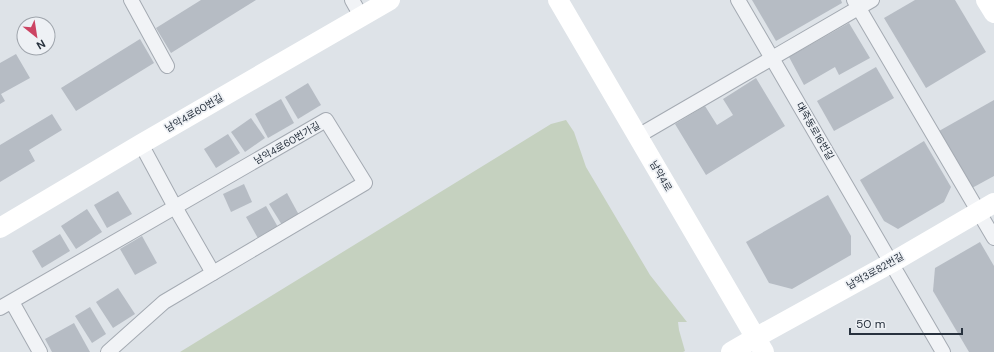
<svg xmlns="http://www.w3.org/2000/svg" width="994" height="352" font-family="'DM Sans','Noto Sans KR',sans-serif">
  <rect width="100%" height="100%" fill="#dee3e8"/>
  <path fill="#c5d1bf" d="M566,120L574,132L586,167L650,275L687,322H678L679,330L685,351L683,352H180L551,124Z"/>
  <g fill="#b6bcc4">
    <path d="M201,0H256L171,53L156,28Z"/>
    <path d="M752,0H841L842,3L776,41Z"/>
    <path d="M915,0H955L986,52L926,88L884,18Z"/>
    <path d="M849,23L870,58L839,75L835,67L804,85L789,57Z"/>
    <path d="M140,39L154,63L76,111L61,88Z"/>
    <path d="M16,54L30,78L1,94L5,101L0,104V63Z"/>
    <path d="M876,67L894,98L834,131L817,101Z"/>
    <path d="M756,78L785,126L706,175L675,124L705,106L717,125L733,115L723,99Z"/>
    <path d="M308,83L321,105L298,119L285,97Z"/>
    <path d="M281,99L294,123L268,138L255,114Z"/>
    <path d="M994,100V176L972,188L939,131Z"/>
    <path d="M52,114L62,130L29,150L35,161L0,182V145Z"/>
    <path d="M251,118L265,138L245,152L231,132Z"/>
    <path d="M228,134L240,153L216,168L204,149Z"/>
    <path d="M924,141L951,187L944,202L898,229L884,221L860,180Z"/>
    <path d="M244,184L252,202L231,212L223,194Z"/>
    <path d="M118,191L132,214L107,228L94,205Z"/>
    <path d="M287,193L299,215L282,225L269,204Z"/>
    <path d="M828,195L851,236V255L792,289L769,283L746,242Z"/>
    <path d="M266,206L279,229L259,240L246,217Z"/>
    <path d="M87,209L102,232L76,249L61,226Z"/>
    <path d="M60,234L70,251L42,268L32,251Z"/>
    <path d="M142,236L157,263L135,275L120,249Z"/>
    <path d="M980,242L994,266V352H969L933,291L935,268Z"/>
    <path d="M118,288L135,314L113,328L96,302Z"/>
    <path d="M90,307L106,334L92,343L75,316Z"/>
    <path d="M74,323L90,352H52L45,339Z"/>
  </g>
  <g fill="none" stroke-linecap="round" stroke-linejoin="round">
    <g stroke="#a4aab2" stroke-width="16">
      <g id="street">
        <path d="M131,0L167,66"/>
        <path d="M352,0L361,16"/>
        <path d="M738,0L943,352"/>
        <path d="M854,0L994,238"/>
        <path d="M638,136L872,0"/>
        <path d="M141,144L175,207L213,273"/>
        <path d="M12,302L40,352"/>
        <path d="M0,308L326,120L365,183L164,302L108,352"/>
      </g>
    </g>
    <use href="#street" stroke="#f1f3f6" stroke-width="14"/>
    <g stroke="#fff" stroke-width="20">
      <path d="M558,0L764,352"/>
      <path d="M986,0L994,13"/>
      <path d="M0,228L141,144L390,0"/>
      <path d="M731,352L755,338L891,263L994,203"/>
    </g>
  </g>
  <g text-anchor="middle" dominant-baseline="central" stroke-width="3.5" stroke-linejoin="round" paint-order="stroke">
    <g font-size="10" fill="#28323e" stroke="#eef1f5">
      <text transform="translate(194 113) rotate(-30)">남악4로60번길</text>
      <text transform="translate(815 131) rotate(60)">대죽동로16번길</text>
      <text transform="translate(287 143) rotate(-30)">남악4로60번가길</text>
      <text transform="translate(661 176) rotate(60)">남악4로</text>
      <text transform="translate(875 271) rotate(-29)">남악3로82번길</text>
    </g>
  </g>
  <g transform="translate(36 36) rotate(150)"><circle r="19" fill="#eef1f5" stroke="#9fa5ac"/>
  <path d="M0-3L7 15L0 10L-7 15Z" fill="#cc4463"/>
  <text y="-6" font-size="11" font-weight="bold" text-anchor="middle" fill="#28323e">N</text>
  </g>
  <path d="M850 328v6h112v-6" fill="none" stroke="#28323e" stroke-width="2"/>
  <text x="856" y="328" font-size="12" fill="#28323e" stroke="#eef1f5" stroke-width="3" paint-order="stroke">50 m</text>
</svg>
